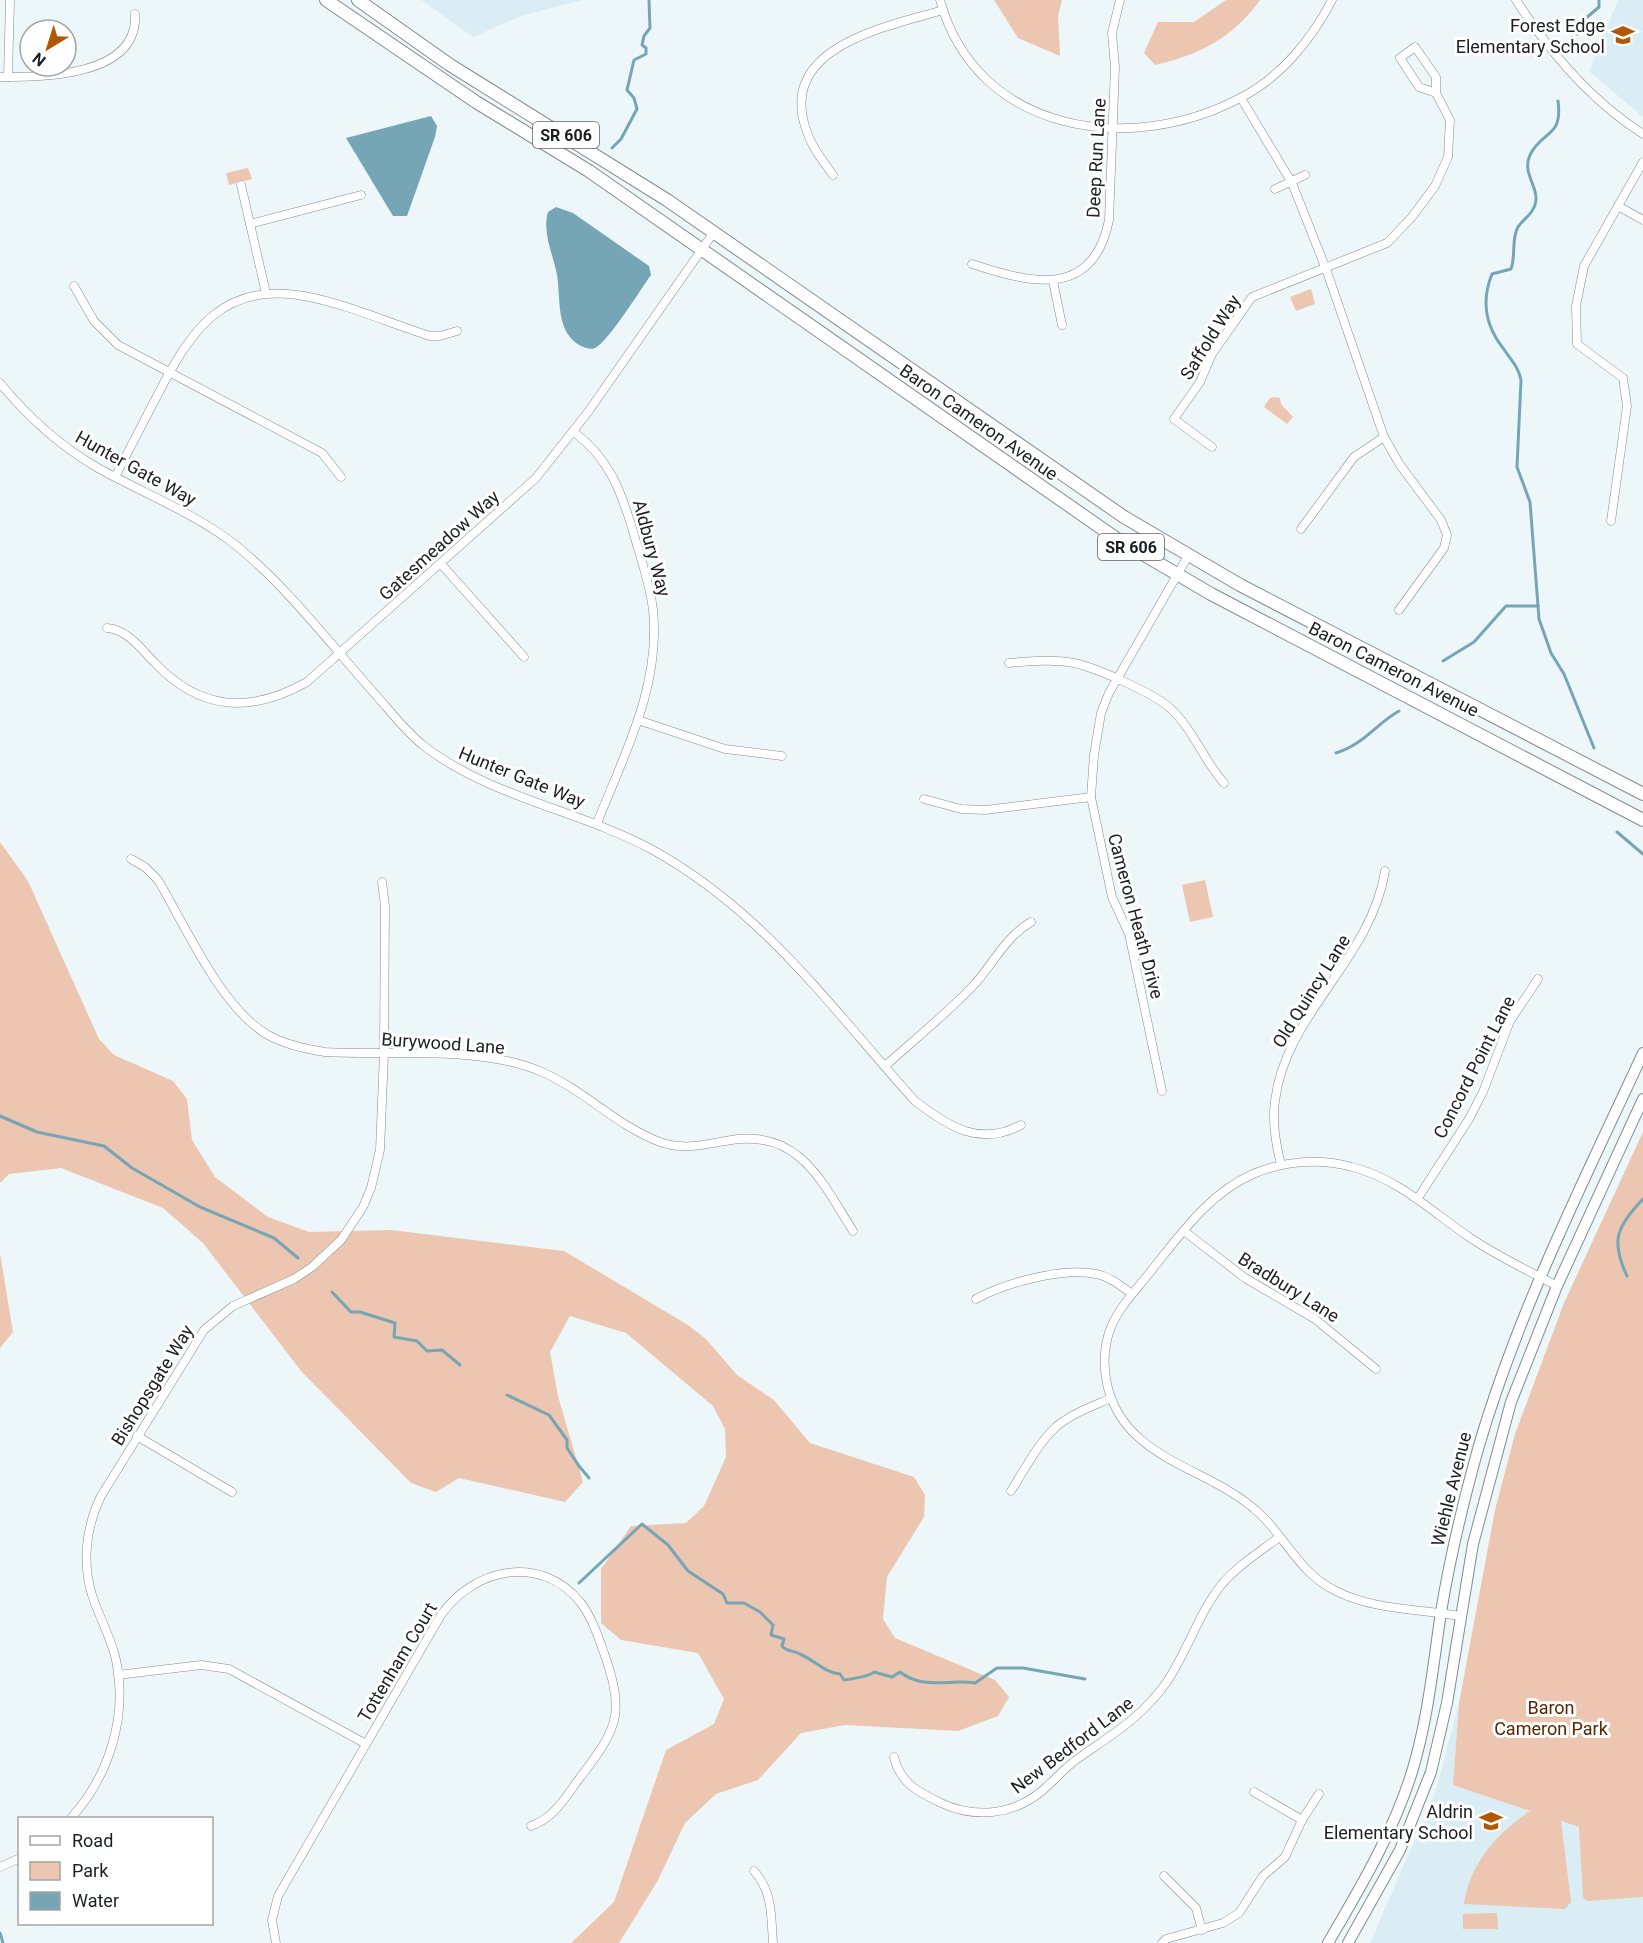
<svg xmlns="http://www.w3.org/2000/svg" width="1643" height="1943" font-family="Roboto,sans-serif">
  <rect width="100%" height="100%" fill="#edf7fa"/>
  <g fill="#dbedf4">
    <path d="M421,0H582L521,16L473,37Z"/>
    <path d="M1618,0H1643V117L1589,71Z"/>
    <path d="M1459,1703L1453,1785L1643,1849V1943H1370L1435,1793Z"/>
  </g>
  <g fill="#ecc6b0">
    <path d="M994,0H1062L1058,16L1060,56L1018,38Z"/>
    <path d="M1226,0H1260C1233,38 1199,55 1155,65L1144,53L1158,22H1194Z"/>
    <path d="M248,168L252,179L229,185L226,173Z"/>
    <path d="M1311,289L1315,304L1296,311L1290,297Z"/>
    <path d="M1275,397L1280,398L1281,404L1293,417L1287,424L1264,407L1270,398Z"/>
    <path d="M0,842L28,881L99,1039L114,1055L173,1081L187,1099L192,1140L215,1177L268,1217L309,1232L391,1230L564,1251L688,1325L706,1339L737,1375L774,1400L810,1443L914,1477L925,1495L924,1517L887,1577L883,1619L895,1638L995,1680L1009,1697L998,1716L958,1731L845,1725L801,1733L758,1780L716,1794L685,1823L657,1882L619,1943H571L614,1902L666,1750L714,1724L724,1699L698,1653L621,1640L601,1623V1569L631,1526L686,1523L704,1506L726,1457L725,1429L713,1406L626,1333L570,1316L550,1352L558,1396L583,1482L565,1502L459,1478L436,1492L411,1483L301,1371L203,1243L163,1208L61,1168L9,1174L0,1183Z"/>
    <path d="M1205,880L1213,917L1190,922L1182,885Z"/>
    <path d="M1643,1132V1897L1587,1901L1583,1897L1579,1827L1561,1821L1571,1902L1565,1909L1464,1904C1470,1863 1497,1833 1530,1811L1453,1785L1459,1703L1495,1510L1515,1434L1564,1303Z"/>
    <path d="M0,1253L13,1332L0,1348Z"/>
    <path d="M1497,1913L1498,1929H1463V1914Z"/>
  </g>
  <g fill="#76a5b6">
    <path d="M431,116L437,126L435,137L407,216H393L346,138Z"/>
    <path d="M556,207L573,213L649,266L651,275C640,290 609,341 595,348C590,350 586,348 581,346C555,332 561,299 557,275C553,254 542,233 548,212Z"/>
  </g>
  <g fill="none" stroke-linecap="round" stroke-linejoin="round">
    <g stroke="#76a5b6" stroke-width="3">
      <path d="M1577,34L1585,19L1599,7V0"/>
      <path d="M1558,101C1563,138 1542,130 1530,155C1522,173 1537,184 1536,200C1535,213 1524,218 1518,227C1511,239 1516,256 1511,269L1492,274C1481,301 1485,325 1503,348C1511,360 1518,366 1521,380L1517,467L1530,502L1539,619L1551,653L1564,674L1594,748"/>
      <path d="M612,148L621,139L637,109L634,98L627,90L634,60L646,54V48L642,45L644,36L650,28L649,0"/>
      <path d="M1443,661L1474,642L1506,606H1538"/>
      <path d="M1336,753C1363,745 1376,724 1399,711"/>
      <path d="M1617,832L1643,854"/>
      <path d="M0,1116L37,1132L104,1146L132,1168L200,1207L274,1238L298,1258"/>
      <path d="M1627,1276C1610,1240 1617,1227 1643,1199"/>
      <path d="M332,1292L351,1312H360L395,1323L394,1337L417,1341L427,1351L442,1350L460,1365"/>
      <path d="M507,1395L549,1415L567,1440V1448L579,1466L589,1478"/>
      <path d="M579,1583L642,1524L668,1545L688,1571L723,1594L727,1603H744L760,1612L773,1625L771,1635L784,1639L782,1646C787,1652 793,1650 800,1654C814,1660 825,1673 840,1674L844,1680C851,1679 870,1676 874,1672L892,1677L900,1672C923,1690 949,1679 975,1683L997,1668H1023L1085,1679"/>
      <path d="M0,1933L3,1943"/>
    </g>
    <g stroke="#838b8f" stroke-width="9">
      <g id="minor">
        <path d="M940,0C977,134 1131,156 1240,98C1280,78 1312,39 1332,0"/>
        <path d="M1516,0C1550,53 1590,100 1643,134"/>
        <path d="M0,77C42,77 139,77 135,14"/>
        <path d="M8,77L10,0"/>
        <path d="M1241,98L1292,183L1326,269L1384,437L1400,465L1441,520L1447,535L1444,548L1399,610"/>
        <path d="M833,175C824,162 812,148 807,132C775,47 886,27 943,10"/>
        <path d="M241,185L266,293"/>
        <path d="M1275,189L1305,175"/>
        <path d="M1618,206L1643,220"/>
        <path d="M250,224L361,195"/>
        <path d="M972,264C1030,283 1093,300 1109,220L1115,67L1112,33L1120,0"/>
        <path d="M1053,281L1062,325"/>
        <path d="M74,286L94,321L118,345L322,453L341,477"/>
        <path d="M0,383C28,417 60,446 98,468C143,493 192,512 233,543C285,584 331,645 375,694C391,712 406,732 424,746C490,797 578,810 651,849C764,911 831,1008 915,1101C949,1127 980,1147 1021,1125"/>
        <path d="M574,432C609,458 621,491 633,531C640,557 650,583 653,610C661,686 624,755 597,823"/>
        <path d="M1212,447L1174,419L1200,382L1212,354L1252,297L1387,243L1412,217L1435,186L1448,157L1450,120L1436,93L1419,87L1400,58L1415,47L1436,77V93"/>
        <path d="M115,477C129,450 143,423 157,396C190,332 222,281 304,296C347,304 389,323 430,336H440L457,331"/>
        <path d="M1611,521L1627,406L1623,378L1577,344L1576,306L1584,266L1643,162"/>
        <path d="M1301,529L1354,457L1384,437"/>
        <path d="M441,564L524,657"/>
        <path d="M107,628C127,629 141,649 154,662C200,711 250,714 307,682L536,478L588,412L714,232"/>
        <path d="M1009,663C1031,661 1053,659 1074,663C1097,668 1153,693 1170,708C1193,729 1204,761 1224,783"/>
        <path d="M638,720L725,749L782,756"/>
        <path d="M924,799L961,809L985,810L1091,797"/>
        <path d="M131,859L145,867L158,880C186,927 221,1008 268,1035C286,1045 305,1049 325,1052C392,1056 481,1045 542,1072C584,1090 617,1126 660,1142C685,1151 706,1144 731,1140C800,1129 823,1184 853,1231"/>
        <path d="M885,1066C914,1040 945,1015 972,987C992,966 1005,937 1031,922"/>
        <path d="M1162,1091L1129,934L1112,897L1091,797L1094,755L1101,713L1109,693L1188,556"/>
        <path d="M1281,1165C1276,1144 1272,1123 1275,1101C1285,1014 1371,960 1385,871"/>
        <path d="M1418,1198L1469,1119L1483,1092L1510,1021L1538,979"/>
        <path d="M1184,1231L1245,1278L1315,1319L1376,1369"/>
        <path d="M976,1299C1005,1283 1063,1267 1096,1274C1109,1276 1121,1286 1132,1294"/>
        <path d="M137,1436L232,1492"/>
        <path d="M1011,1491C1025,1469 1038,1443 1057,1426C1073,1413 1093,1406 1111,1398"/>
        <path d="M1460,1616C1419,1609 1373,1610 1336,1591C1299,1573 1287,1539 1259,1513C1209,1466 1124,1461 1107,1384C1103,1365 1104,1345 1111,1327C1120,1306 1137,1289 1151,1271C1180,1235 1209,1193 1253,1174C1284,1161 1319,1158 1352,1167C1397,1178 1431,1211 1469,1237C1497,1256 1527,1270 1557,1286"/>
        <path d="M118,1675L201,1665L229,1669L366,1744"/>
        <path d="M894,1757C900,1783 918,1792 941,1803C975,1819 1014,1815 1043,1790C1056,1779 1066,1766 1080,1757C1113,1734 1142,1717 1166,1683C1188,1651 1198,1614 1222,1584C1238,1565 1260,1552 1279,1537"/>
        <path d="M1254,1792L1302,1820"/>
        <path d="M71,1818C109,1776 128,1717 116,1660C111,1637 99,1617 92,1595C82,1562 86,1527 101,1496L204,1330L233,1306L294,1279L312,1267L341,1240L363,1207L371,1188L380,1150L384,1053L385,906L382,882"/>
        <path d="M0,1867L20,1858"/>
        <path d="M754,1871C773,1892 771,1917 773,1943"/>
        <path d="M1164,1876L1196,1908L1202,1930"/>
        <path d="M276,1943L272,1920L278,1896L441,1615C474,1568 541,1553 581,1603C592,1618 598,1636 604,1653C611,1673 618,1695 615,1716C611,1739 593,1760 579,1779C565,1798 554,1818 531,1826"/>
        <path d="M1162,1943L1166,1939L1223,1923L1239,1913L1263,1876L1285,1857L1302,1820L1319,1794"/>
      </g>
    </g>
    <g stroke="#838b8f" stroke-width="12">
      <g id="secondary">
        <path d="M1328,1943C1360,1888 1393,1833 1412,1772C1428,1719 1433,1666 1441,1612C1450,1557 1463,1503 1478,1449C1518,1311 1583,1183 1643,1053"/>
        <path d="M1348,1943L1400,1850L1431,1772L1447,1703L1473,1544L1511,1402L1557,1286L1643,1099"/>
      </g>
    </g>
    <g stroke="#838b8f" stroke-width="14">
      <g id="primary">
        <path d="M326,0L476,102L589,171L1117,539L1211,594L1643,820"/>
        <path d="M358,0L450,65L667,200L1124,517L1240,585L1643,794"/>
      </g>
    </g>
    <use href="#minor" stroke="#fff" stroke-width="8"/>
    <use href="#secondary" stroke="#fff" stroke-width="10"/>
    <use href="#primary" stroke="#fff" stroke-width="12"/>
  </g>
  <defs>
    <g id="school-bare" transform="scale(1.8)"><path d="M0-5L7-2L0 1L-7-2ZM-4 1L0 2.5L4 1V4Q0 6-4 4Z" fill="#b45703" stroke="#fff" stroke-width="2.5" paint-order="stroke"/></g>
  </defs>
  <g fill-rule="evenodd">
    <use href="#school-bare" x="1623" y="35"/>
    <use href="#school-bare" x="1491" y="1821"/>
  </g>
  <g text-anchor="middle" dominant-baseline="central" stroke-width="6" stroke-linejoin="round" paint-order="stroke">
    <g fill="#fff" stroke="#606264" stroke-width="1.5">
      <rect x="533" y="122" width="66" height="26" rx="4.5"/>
      <rect x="1098" y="534" width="66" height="26" rx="4.5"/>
    </g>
    <g font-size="16" font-weight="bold" fill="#1c1f21">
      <text x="566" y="135">SR 606</text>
      <text x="1131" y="547">SR 606</text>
    </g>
    <g font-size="18" fill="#1c1f21" stroke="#fff" text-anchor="end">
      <text x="1605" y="25">Forest Edge<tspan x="1605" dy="21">Elementary School</tspan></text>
      <text x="1473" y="1811">Aldrin<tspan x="1473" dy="21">Elementary School</tspan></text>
    </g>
    <g font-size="18" fill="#1c1f21" stroke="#fff">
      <text transform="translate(1096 158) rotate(-87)">Deep Run Lane</text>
      <text transform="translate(1210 337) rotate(-58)">Saffold Way</text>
      <text transform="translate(979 422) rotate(35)">Baron Cameron Avenue</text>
      <text transform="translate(136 468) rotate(29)">Hunter Gate Way</text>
      <text transform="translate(439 545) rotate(-42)">Gatesmeadow Way</text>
      <text transform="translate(652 548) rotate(75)">Aldbury Way</text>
      <text transform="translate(1394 669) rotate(27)">Baron Cameron Avenue</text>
      <text transform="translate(522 777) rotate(22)">Hunter Gate Way</text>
      <text transform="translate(1136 916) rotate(75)">Cameron Heath Drive</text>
      <text transform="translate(1311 991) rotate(-58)">Old Quincy Lane</text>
      <text transform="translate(443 1043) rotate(4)">Burywood Lane</text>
      <text transform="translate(1474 1067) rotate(-63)">Concord Point Lane</text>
      <text transform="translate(1289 1287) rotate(32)">Bradbury Lane</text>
      <text transform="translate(152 1385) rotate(-58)">Bishopsgate Way</text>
      <text transform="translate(1451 1489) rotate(-76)">Wiehle Avenue</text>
      <text transform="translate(397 1662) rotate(-59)">Tottenham Court</text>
      <text transform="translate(1072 1745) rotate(-37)">New Bedford Lane</text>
    </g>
    <g font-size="18" fill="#582701" stroke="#fff">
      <text x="1551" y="1707">Baron<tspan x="1551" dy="21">Cameron Park</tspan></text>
    </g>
  </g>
  <rect x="18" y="1817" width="195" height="108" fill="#ffffff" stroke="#a4a5a6" stroke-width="1.5"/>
  <rect x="30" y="1836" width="30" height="9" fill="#ffffff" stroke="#a4a5a6" stroke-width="1.5"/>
  <text x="72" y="1847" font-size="18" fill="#1c1f21">Road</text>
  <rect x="30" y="1862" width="30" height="18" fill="#ecc6b0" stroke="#a4a5a6" stroke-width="1.5"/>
  <text x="72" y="1877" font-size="18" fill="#1c1f21">Park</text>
  <rect x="30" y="1892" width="30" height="18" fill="#76a5b6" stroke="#a4a5a6" stroke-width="1.5"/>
  <text x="72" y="1907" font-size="18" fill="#1c1f21">Water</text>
  <g transform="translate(48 48) rotate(218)"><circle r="28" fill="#ffffff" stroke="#a4a5a6" stroke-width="1.5"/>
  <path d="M0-4.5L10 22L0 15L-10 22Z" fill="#b45703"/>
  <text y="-9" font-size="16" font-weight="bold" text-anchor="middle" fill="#1c1f21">N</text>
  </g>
</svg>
